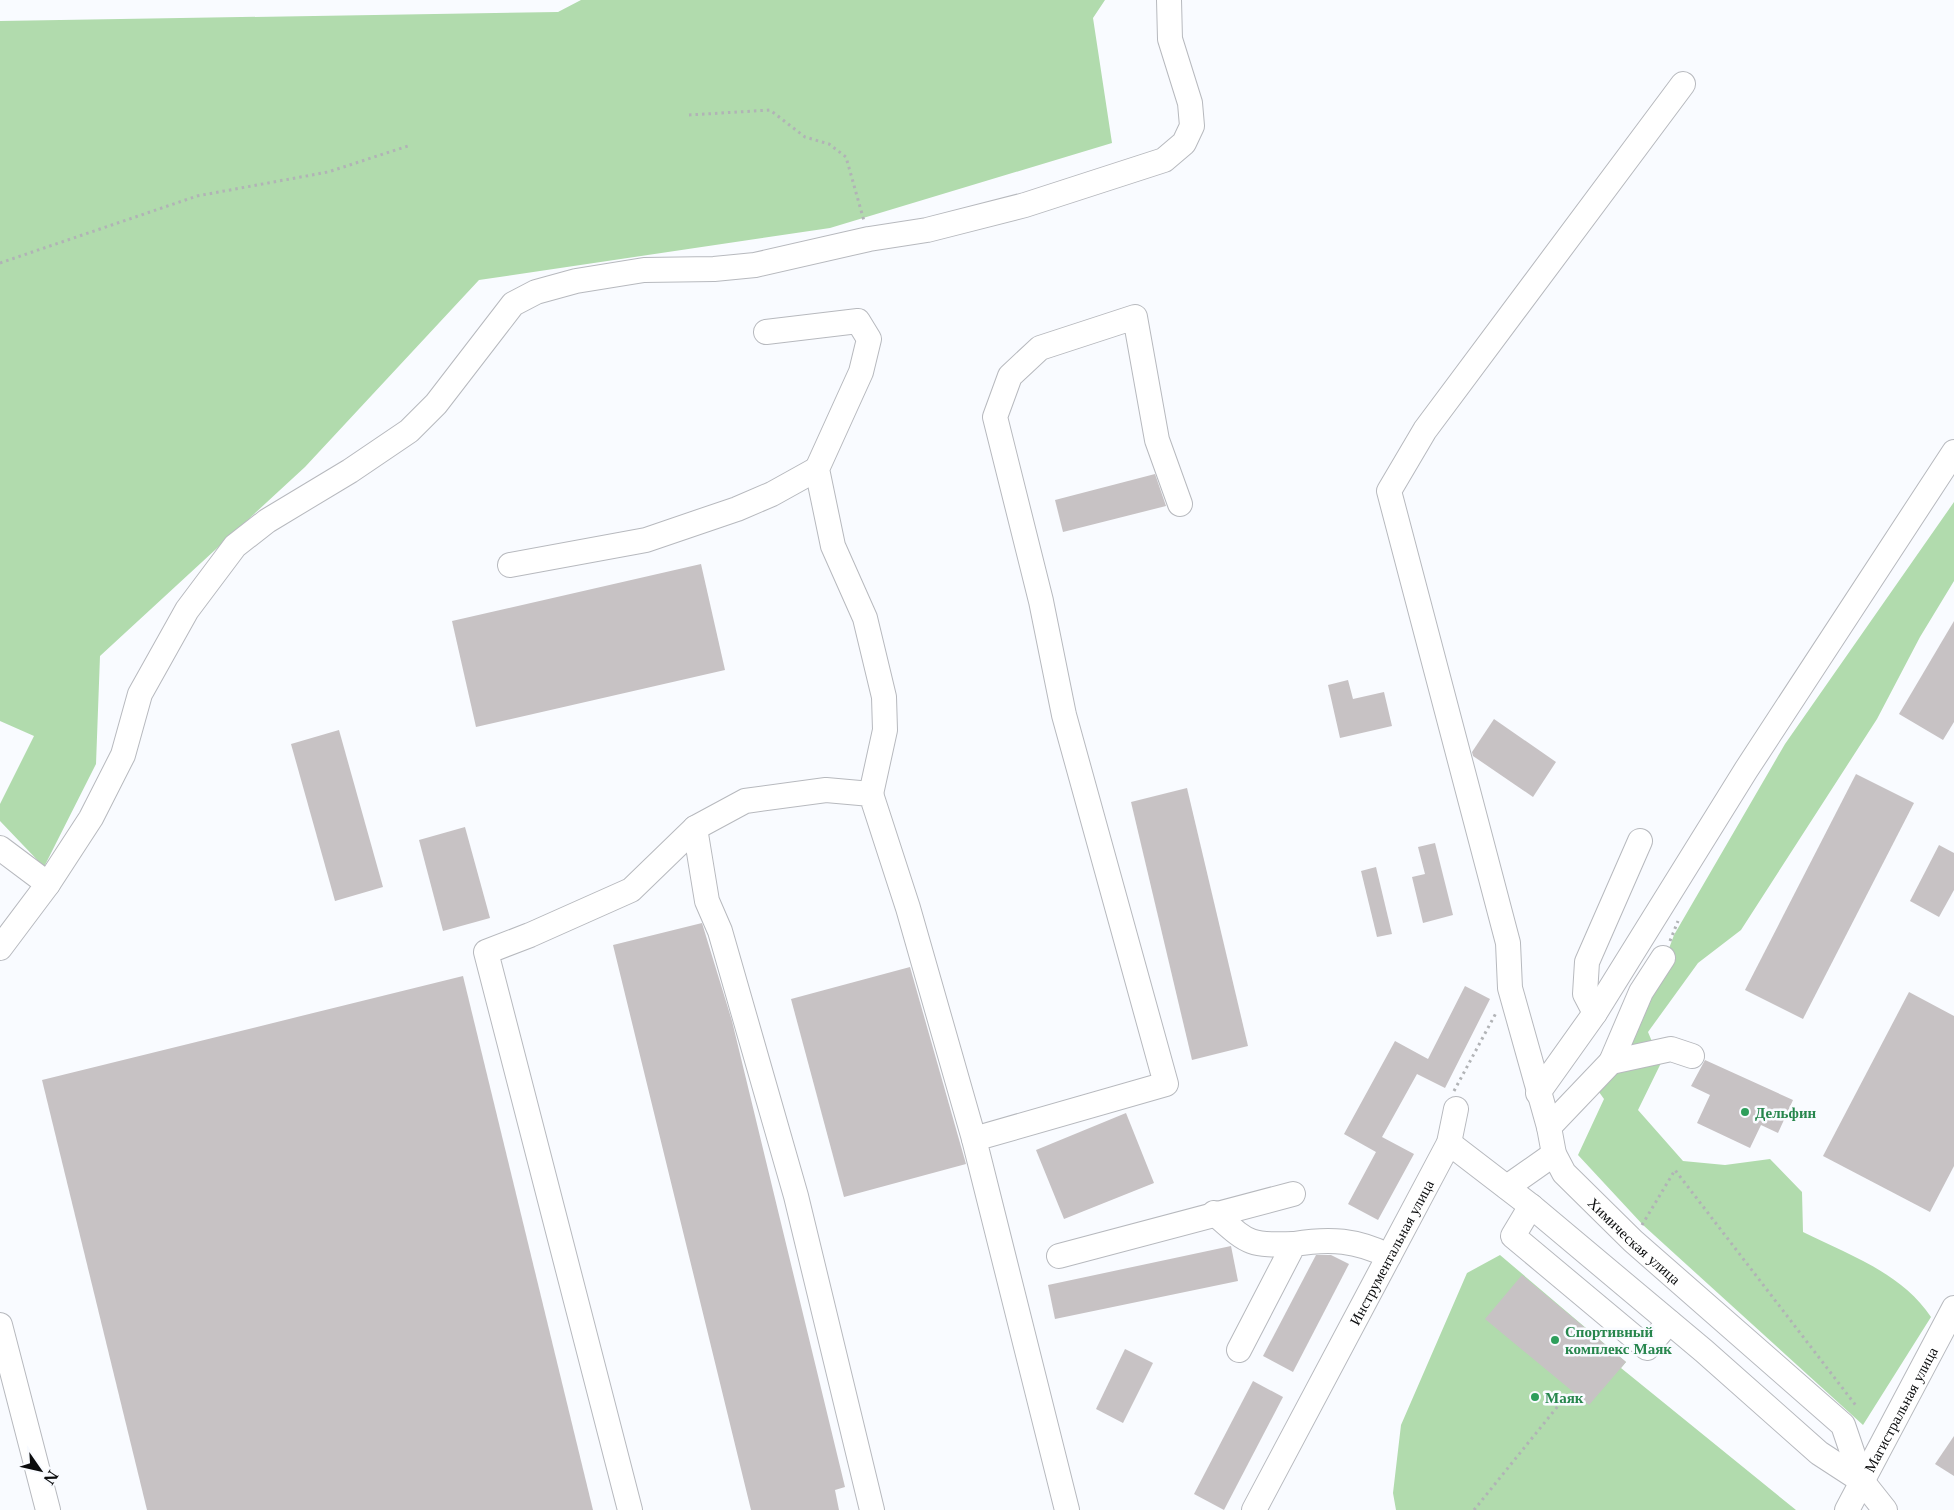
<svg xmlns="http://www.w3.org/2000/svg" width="1954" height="1510" font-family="'Libre Baskerville',serif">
  <rect width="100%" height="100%" fill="#f9fbff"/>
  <g fill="#b1dbad">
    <path d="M581,0H1105L1093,18L1112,143L830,228L479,280L305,467L100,656L96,764L44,867L0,821V804L34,736L0,721V21L558,12Z"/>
    <path d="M1954,502V581L1920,637L1877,719L1741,930L1698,963L1648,1032L1661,1063L1638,1110L1683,1161L1725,1165L1770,1159L1802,1192L1803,1232C1849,1255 1902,1273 1931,1317L1863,1425L1643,1225L1578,1155L1604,1099L1599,1092L1643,1019L1674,935L1785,744Z"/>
    <path d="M1500,1255L1626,1362L1621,1368L1796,1510H1396L1393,1493L1401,1425L1467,1273Z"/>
  </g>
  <g fill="#c7c2c4">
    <path d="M1155,474L1166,506L1063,532L1055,500Z"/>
    <path d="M701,564L725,670L476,727L452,621Z"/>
    <path d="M1954,621V722L1943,740L1899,714Z"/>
    <path d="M1348,680L1353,699L1384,692L1392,726L1340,738L1328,685Z"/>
    <path d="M1494,719L1556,762L1533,797L1473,756L1472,752Z"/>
    <path d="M339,730L383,887L335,901L291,744Z"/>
    <path d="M1856,774L1914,803L1803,1019L1745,990Z"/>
    <path d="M1187,788L1248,1046L1192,1060L1131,802Z"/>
    <path d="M465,827L490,918L443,931L419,840Z"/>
    <path d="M1435,843L1453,915L1423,923L1412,877L1425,874L1418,847Z"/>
    <path d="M1939,845L1954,853V890L1939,917L1910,901Z"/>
    <path d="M1376,867L1392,934L1377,937L1361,871Z"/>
    <path d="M702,923L732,1021L845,1487L835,1490L839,1510H751L613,945Z"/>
    <path d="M910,967L966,1164L844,1197L791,999Z"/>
    <path d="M463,976L593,1510H147L42,1080Z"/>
    <path d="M1465,986L1490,999L1445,1088L1417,1074L1382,1137L1414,1154L1378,1220L1348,1204L1376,1152L1344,1134L1395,1041L1428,1059Z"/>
    <path d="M1909,992L1954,1016V1166L1930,1212L1823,1156Z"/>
    <path d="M1705,1060L1793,1100L1778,1133L1761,1125L1750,1148L1697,1123L1710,1095L1691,1086Z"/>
    <path d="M1126,1113L1154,1183L1064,1219L1036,1150Z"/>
    <path d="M1231,1246L1238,1281L1055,1319L1048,1285Z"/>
    <path d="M1316,1255H1331L1349,1264L1293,1372L1263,1356Z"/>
    <path d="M1522,1275L1626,1362L1589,1405L1485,1319Z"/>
    <path d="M1125,1349L1153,1363L1123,1423L1096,1409Z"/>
    <path d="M1253,1381L1283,1397L1224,1510L1194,1494Z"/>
    <path d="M1954,1436V1476L1935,1464Z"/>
  </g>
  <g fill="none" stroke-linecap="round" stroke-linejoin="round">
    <g stroke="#b7b9be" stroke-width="26">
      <g id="minor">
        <path id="s1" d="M1683,84L1425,430L1389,491L1508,943L1510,988L1549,1127L1554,1154L1564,1173L1633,1241L1843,1425L1862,1481"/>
        <path d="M766,332L858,321L869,339L861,372L817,469L833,546L865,618L884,697L885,730L871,794"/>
        <path d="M510,565L646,540L737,509L772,494L817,469"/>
        <path d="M695,828L707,901L720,931L796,1196L872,1510"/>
        <path d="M0,848L48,884"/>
        <path d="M0,948L48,884L91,818L123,755L140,694L187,610L235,546L267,521L350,471L409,431L436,404L513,304L536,292L576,281L644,270L714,269L755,265L869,239L927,230L1025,205L1164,160L1184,143L1192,126L1190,103L1170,39L1169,0"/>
        <path d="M1595,1013L1585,994L1587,962L1640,841"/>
        <path d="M1611,1062L1641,992L1663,958"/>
        <path d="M1538,1093L1595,1013L1746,770L1954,452"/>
        <path d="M1549,1127L1611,1062L1671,1049L1692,1056"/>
        <path d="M1449,1143L1531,1206L1704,1351L1819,1453L1862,1481L1885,1510"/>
        <path d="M1507,1187L1554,1154"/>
        <path d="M1531,1206L1513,1236L1647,1348L1669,1322"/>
        <path d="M1214,1213C1248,1243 1248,1246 1294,1244"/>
        <path d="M1059,1256L1293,1194"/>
        <path d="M0,1325L48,1510"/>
        <path d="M1239,1350L1294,1244C1331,1238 1356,1240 1389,1256"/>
        <path d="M630,1510L486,952L530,935L631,890L695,828L745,801L826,790L871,794L908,908L974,1139"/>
        <path d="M1067,1510L974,1139L1166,1084L1064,715L1041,601L995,417L1010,376L1040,348L1135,317L1157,440L1180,504"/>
        <path id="s2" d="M1254,1510L1449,1143L1456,1109"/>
        <path id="s3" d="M1847,1510L1954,1308"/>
      </g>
    </g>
    <g stroke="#b1b3b6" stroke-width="3" stroke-dasharray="2.5 4" stroke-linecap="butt">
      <path d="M689,115L770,110L805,137L829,144L846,157L864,221"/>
      <path d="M0,263L197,196L328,172L408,146"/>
      <path d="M1670,941L1678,921"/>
      <path d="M1454,1091L1496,1013"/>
      <path d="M1642,1225L1675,1170L1857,1407"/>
      <path d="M1474,1510L1562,1401"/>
    </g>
    <use href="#minor" stroke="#fff" stroke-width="24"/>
  </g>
  <g fill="#2e9e5b" stroke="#f9fbff" stroke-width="2">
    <circle cx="1745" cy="1112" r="5"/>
    <circle cx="1555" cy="1340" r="5"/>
    <circle cx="1535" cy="1397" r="5"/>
  </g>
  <g text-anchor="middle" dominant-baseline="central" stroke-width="5" stroke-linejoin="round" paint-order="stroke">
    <g font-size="15" font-weight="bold" fill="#27864d" stroke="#f9fbff" text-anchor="start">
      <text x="1755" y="1112">Дельфин</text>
      <text x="1565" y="1331">Спортивный<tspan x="1565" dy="17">комплекс Маяк</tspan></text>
      <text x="1545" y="1397">Маяк</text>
    </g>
    <g font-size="15" fill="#0b0c0d" stroke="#f9fbff">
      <text stroke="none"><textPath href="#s1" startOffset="1306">Химическая улица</textPath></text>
      <text stroke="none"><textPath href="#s2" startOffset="292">Инструментальная улица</textPath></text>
      <text stroke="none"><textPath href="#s3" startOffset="114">Магистральная улица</textPath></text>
    </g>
  </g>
  <g transform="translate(40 1470) rotate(124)" stroke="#f9fbff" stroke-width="4" paint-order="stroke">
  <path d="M0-4L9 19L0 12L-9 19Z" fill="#0b0c0d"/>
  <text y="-8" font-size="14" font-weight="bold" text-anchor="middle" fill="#0b0c0d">N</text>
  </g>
</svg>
